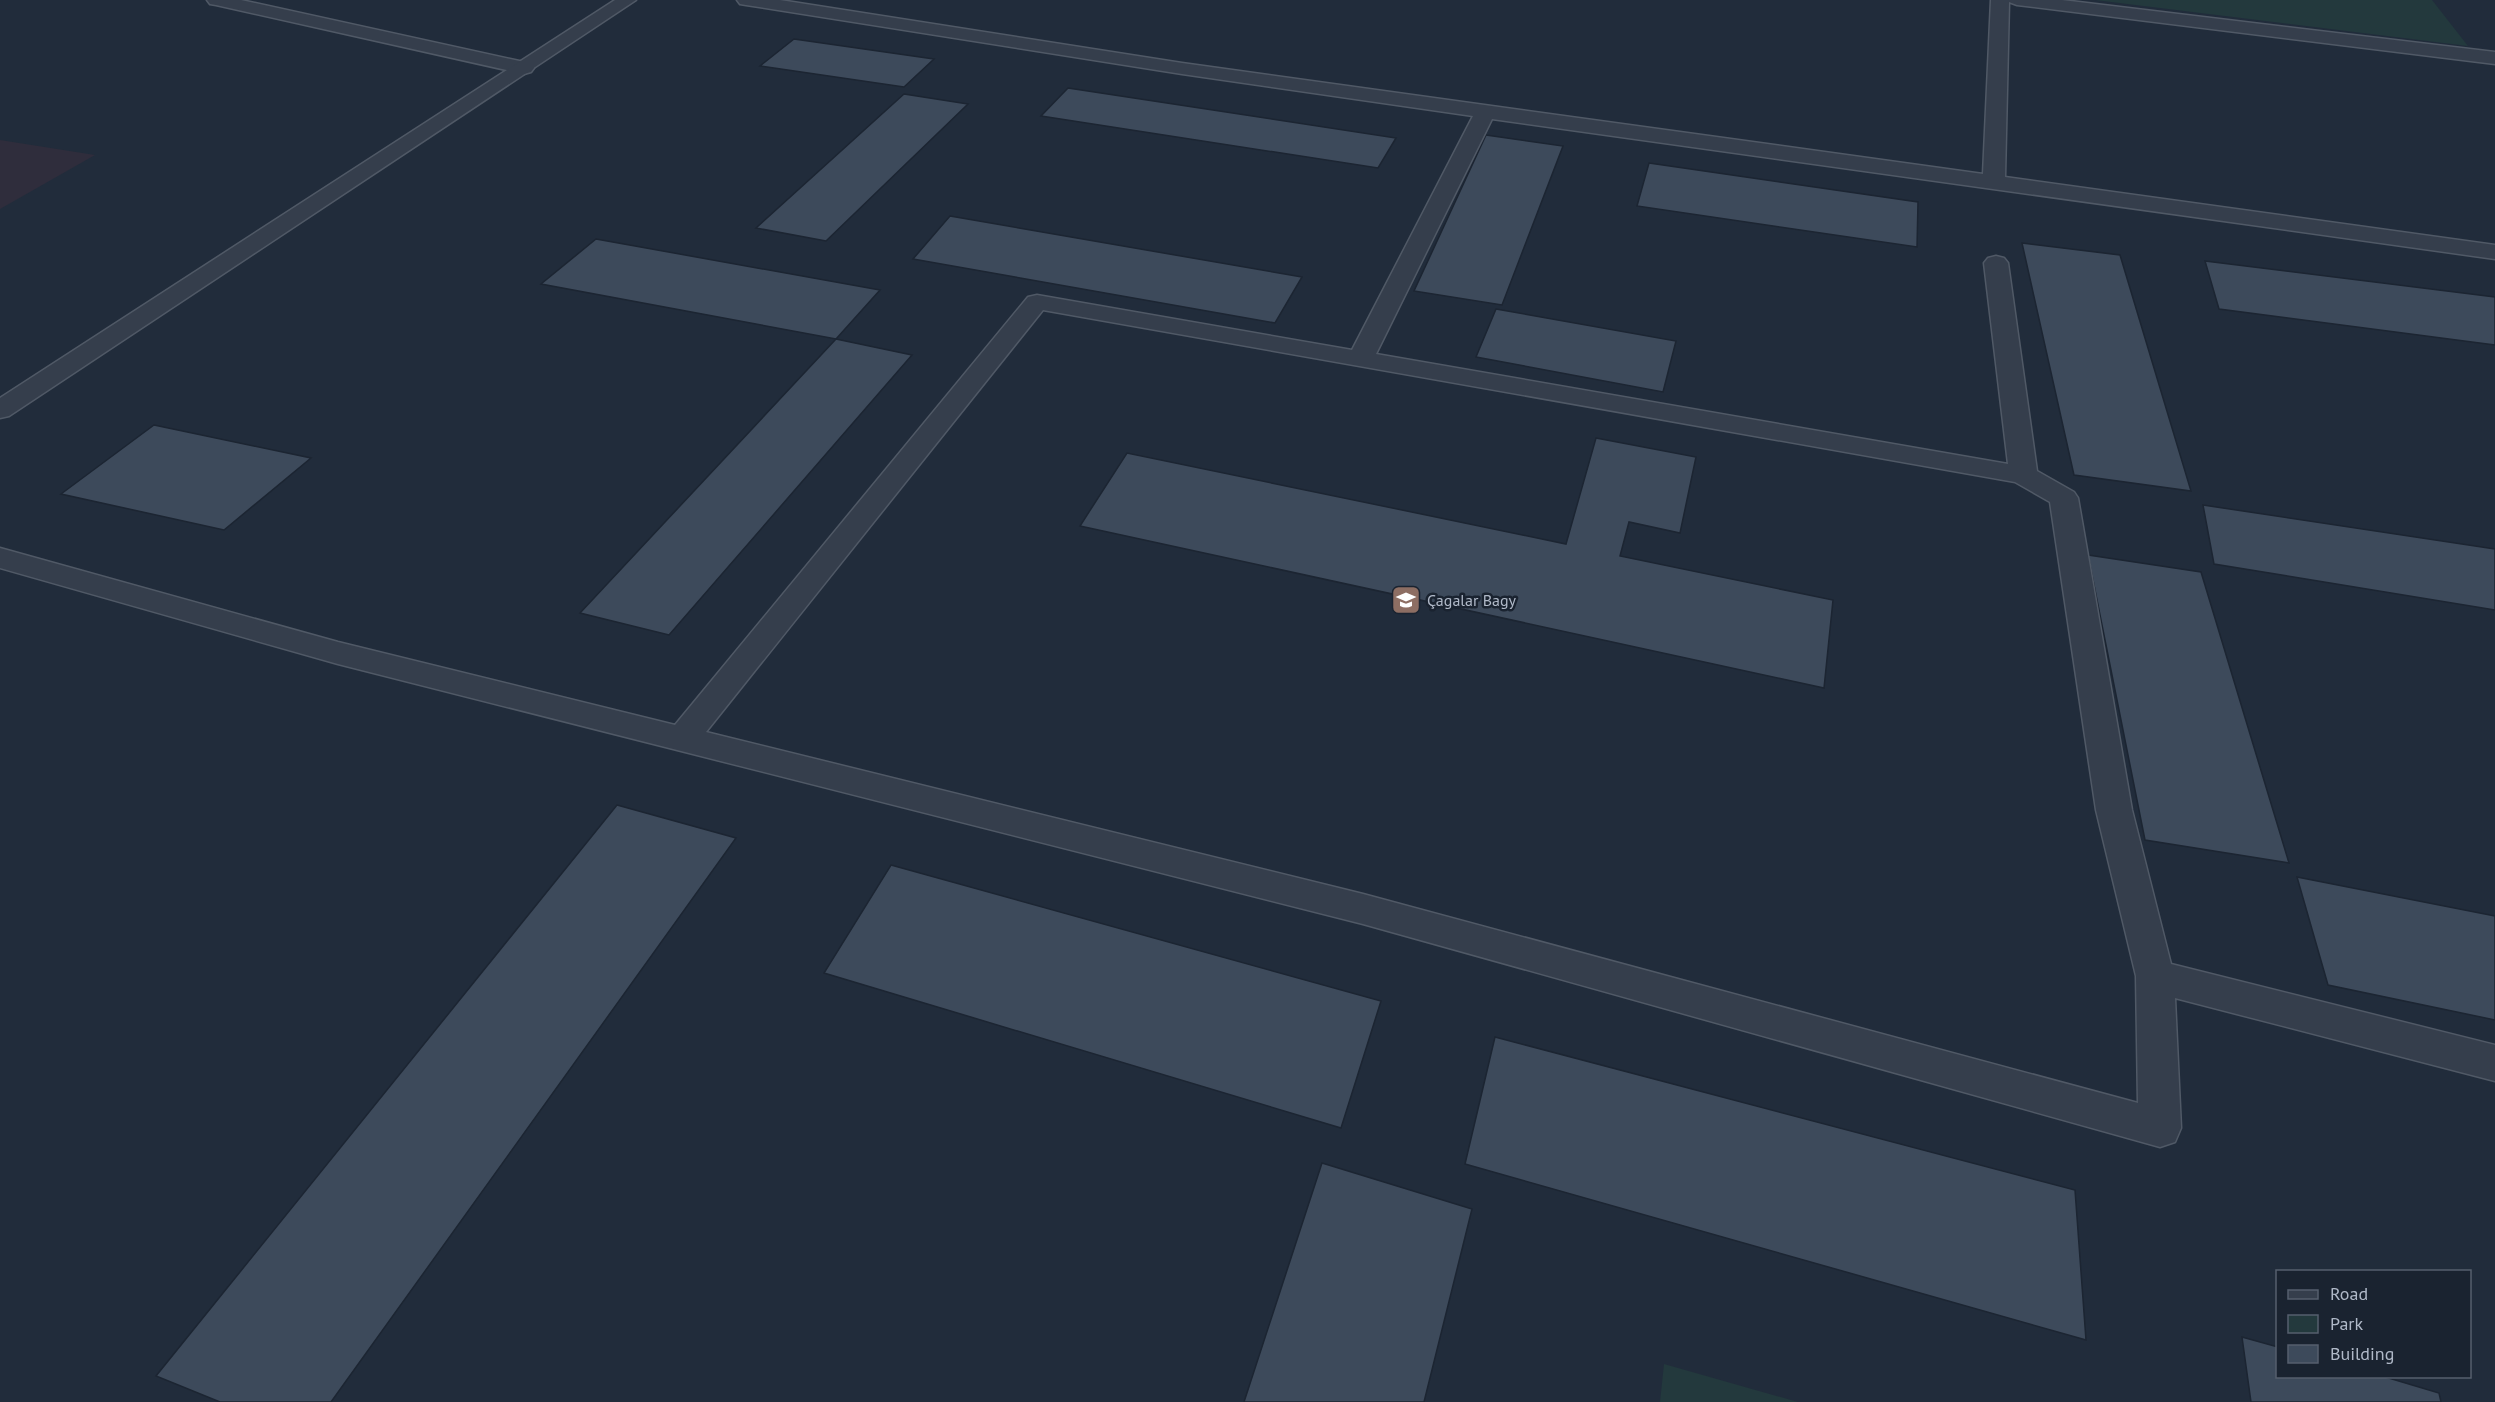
<svg xmlns="http://www.w3.org/2000/svg" width="2495" height="1402" font-family="'PT Sans',sans-serif">
  <rect width="100%" height="100%" fill="#212c3b"/>
  <path fill="#2f2d3c" d="M0,140L95,155L0,209Z"/>
  <g fill="#23393d">
    <path d="M2095,0H2432L2468,46Z"/>
    <path d="M1664,1364L1798,1402H1660Z"/>
  </g>
  <g fill="#3d4a5b" stroke="#1c2532" stroke-width="1.5">
    <path d="M794,39L934,59L904,87L760,66Z"/>
    <path d="M1068,88L1396,138L1378,168L1041,116Z"/>
    <path d="M904,94L968,104L826,241L756,228Z"/>
    <path d="M1486,135L1563,146L1502,305L1414,291Z"/>
    <path d="M1649,163L1918,202L1917,247L1637,206Z"/>
    <path d="M950,216L1302,277L1275,323L913,259Z"/>
    <path d="M596,239L880,290L836,339L541,284Z"/>
    <path d="M2022,243L2120,255L2191,491L2074,475Z"/>
    <path d="M2205,261L2495,297V345L2219,309Z"/>
    <path d="M1496,309L1676,341L1663,392L1476,357Z"/>
    <path d="M836,339L912,355L669,635L580,613Z"/>
    <path d="M154,425L311,458L224,530L61,494Z"/>
    <path d="M1596,438L1696,457L1680,533L1629,522L1620,556L1833,600L1824,688L1080,526L1127,453L1566,544Z"/>
    <path d="M2203,505L2495,549V610L2214,564Z"/>
    <path d="M2088,555L2201,572L2289,863L2145,840Z"/>
    <path d="M617,805L736,838L331,1402H220L156,1376Z"/>
    <path d="M891,865L1381,1001L1341,1128L824,973Z"/>
    <path d="M2297,877L2495,916V1020L2328,985Z"/>
    <path d="M1495,1037L2075,1190L2086,1340L1465,1164Z"/>
    <path d="M1322,1163L1472,1209L1424,1402H1244Z"/>
    <path d="M2242,1337L2278,1347V1376H2382L2439,1393L2441,1402H2251Z"/>
  </g>
  <g fill="none" stroke-linecap="round" stroke-linejoin="round">
    <g stroke="#505966" stroke-width="3">
      <g id="minor">
        <path d="M207,0H241L524,62L531,64L534,68L531,72L524,74L216,5L210,4Z"/>
        <path d="M737,0H780L1182,63L1983,174L1991,0H2062L2495,52V64L2017,5L2009,2L2005,177L2495,245V259L1492,119L1376,354L2008,464L1984,263L1988,258L1996,256L2004,258L2008,263L2037,471L2074,492L2078,498L2132,810L2171,964L2495,1045V1081L2175,998L2181,1128L2175,1142L2160,1147L1363,924L338,664L0,568V548L338,642L675,725L1028,297L1037,295L1352,350L1473,116L1182,74L746,5L740,4ZM1043,310L2015,482L2050,502L2096,810L2136,976L2138,1103L1363,894L706,732Z"/>
      </g>
    </g>
    <g stroke="#505966" stroke-width="3">
      <path id="tertiary" d="M615,0H636L9,416L0,418V398Z"/>
    </g>
    <use href="#minor" fill="#353e4c" fill-rule="evenodd"/>
    <use href="#tertiary" fill="#353e4c" fill-rule="evenodd"/>
  </g>
  <defs>
    <g id="school-square" transform="scale(1.5)"><rect x="-9" y="-9" width="18" height="18" rx="4" fill="#8d6e63" stroke="#1a2330"/><path d="M0-5L7-2L0 1L-7-2ZM-4 1L0 2.5L4 1V4Q0 6-4 4Z" fill="#fff"/></g>
  </defs>
  <g fill-rule="evenodd">
    <use href="#school-square" x="1406" y="600"/>
  </g>
  <g text-anchor="middle" dominant-baseline="central" stroke-width="5" stroke-linejoin="round" paint-order="stroke">
    <g font-size="16" fill="#b0b9c8" stroke="#1a2330" text-anchor="start">
      <text x="1427" y="600">Çagalar Bagy</text>
    </g>
  </g>
  <rect x="2276" y="1270" width="195" height="108" fill="#1a2330" stroke="#565f6d" stroke-width="1.5"/>
  <rect x="2288" y="1290" width="30" height="9" fill="#353e4c" stroke="#565f6d" stroke-width="1.5"/>
  <text x="2330" y="1300" font-size="18" fill="#b0b9c8">Road</text>
  <rect x="2288" y="1315" width="30" height="18" fill="#23393d" stroke="#565f6d" stroke-width="1.5"/>
  <text x="2330" y="1330" font-size="18" fill="#b0b9c8">Park</text>
  <rect x="2288" y="1345" width="30" height="18" fill="#3d4a5b" stroke="#565f6d" stroke-width="1.5"/>
  <text x="2330" y="1360" font-size="18" fill="#b0b9c8">Building</text>
</svg>
